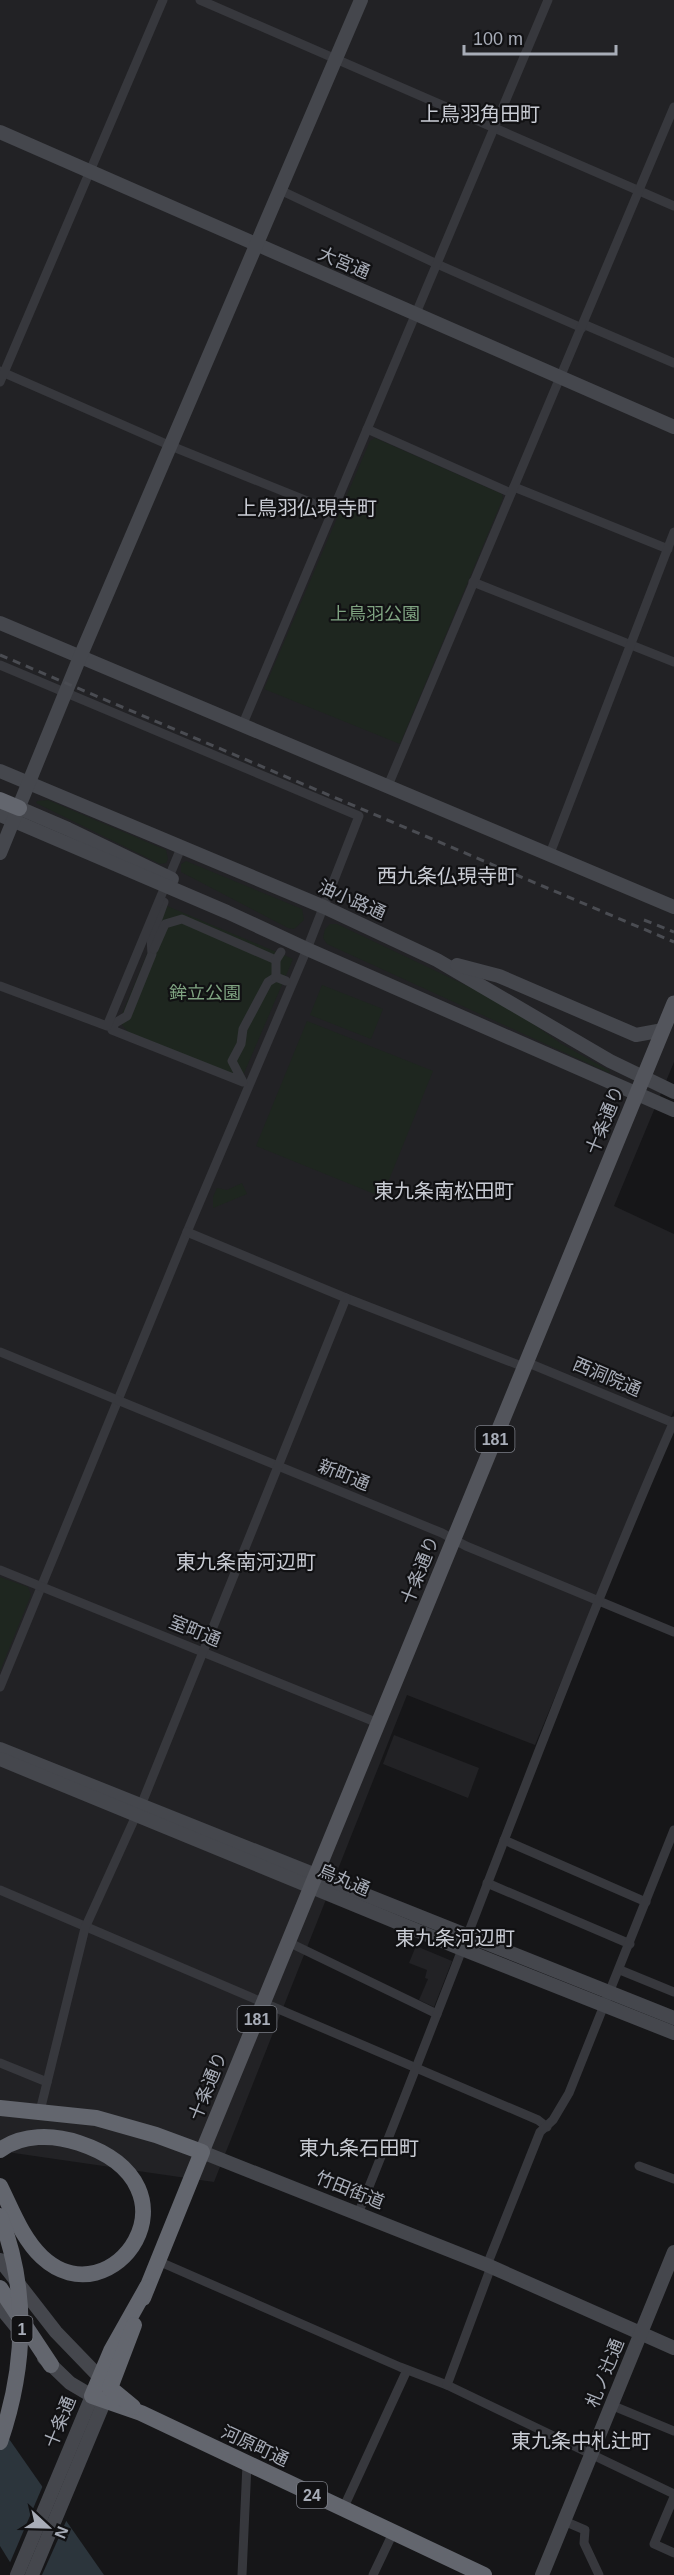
<svg xmlns="http://www.w3.org/2000/svg" width="674" height="2575" font-family="Helvetica,'Noto Sans JP',sans-serif">
  <rect width="100%" height="100%" fill="#161618"/>
  <g fill="#222225">
    <path d="M0,0H674V1062L614,1206L674,1234V1410L535,1745L407,1695L214,2182L0,2151Z"/>
    <path d="M394,1735L479,1768L468,1798L383,1764Z"/>
    <path d="M416,1946L452,1961L434,2007L419,2000L428,1979L425,1978L427,1970L409,1963Z"/>
  </g>
  <g fill="#1e261f">
    <path d="M375,438L502,494L503,498L400,744L264,689L370,441Z"/>
    <path d="M48,800L166,850L168,859L166,863L160,864L36,803L37,801Z"/>
    <path d="M186,861L302,909L304,920L294,929L288,928L181,872V864Z"/>
    <path d="M167,906L293,959L242,1078L128,1032L119,1021Z"/>
    <path d="M330,924H337L478,991L525,1018L560,1043L610,1071L609,1073L327,944L323,938L325,929Z"/>
    <path d="M322,985L383,1009L371,1039L310,1015Z"/>
    <path d="M307,1021L433,1071L382,1197L256,1146Z"/>
    <path d="M242,1183L247,1194L213,1208V1197L217,1188L227,1190Z"/>
    <path d="M0,1577L28,1587L31,1595L0,1671Z"/>
  </g>
  <path fill="#2c353c" d="M0,2426L104,2575H18L0,2546Z"/>
  <path fill="#161618" d="M44,2483L68,2517L42,2575H15L9,2565Z"/>
  <g fill="none" stroke-linecap="round" stroke-linejoin="round">
    <g stroke="#37383d" stroke-width="9">
      <path d="M200,0L674,206"/>
      <path d="M282,191L437,264L582,328"/>
      <path d="M583,324L674,363"/>
      <path d="M0,371L171,446L332,511"/>
      <path d="M0,382L163,0"/>
      <path d="M367,429L511,493"/>
      <path d="M514,487L668,549"/>
      <path d="M473,582L674,662"/>
      <path d="M0,665L359,816L307,949L187,1232L0,1687"/>
      <path d="M242,726L548,0"/>
      <path d="M387,788L674,107"/>
      <path d="M549,856L674,532"/>
      <path d="M164,902L151,938L152,954L127,1016L115,1023L112,1030L243,1082L232,1061L241,1044L243,1029L268,982L276,977L286,981"/>
      <path d="M154,949L165,924L182,919L276,960"/>
      <path d="M276,977V960L281,952"/>
      <path d="M0,986L107,1026L181,848"/>
      <path d="M187,1232L346,1298L524,1367"/>
      <path d="M0,1352L442,1533L466,1546L674,1632"/>
      <path d="M526,1362L674,1423"/>
      <path d="M0,1570L378,1723"/>
      <path d="M504,1840L646,1902"/>
      <path d="M487,1883L630,1944"/>
      <path d="M0,1890L538,2120L547,2127"/>
      <path d="M288,1942L437,2014"/>
      <path d="M620,1970L674,1992"/>
      <path d="M0,2063L47,2082"/>
      <path d="M40,2111L85,1928L144,1798L346,1298"/>
      <path d="M639,2166L674,2179"/>
      <path d="M358,2214C465,1950 560,1682 674,1421"/>
      <path d="M158,2261L400,2367L447,2385L674,2494"/>
      <path d="M487,2265L540,2132L553,2120L569,2093L674,1830"/>
      <path d="M447,2385L491,2267"/>
      <path d="M611,2405L674,2431"/>
      <path d="M674,2497L654,2544L674,2553"/>
      <path d="M343,2509L407,2370"/>
      <path d="M564,2521L585,2530L584,2543L599,2575"/>
      <path d="M242,2575L247,2464"/>
      <path d="M373,2575L393,2533"/>
    </g>
    <g stroke="#45474d" stroke-width="14">
      <path d="M0,132L674,427"/>
      <path d="M0,623L674,907"/>
      <path d="M0,771L324,907L437,960L610,1061L674,1092"/>
      <path d="M19,808L68,829L172,879"/>
      <path d="M0,815L227,912L307,949L674,1110"/>
      <path d="M0,853L80,657L361,0"/>
      <path d="M457,965L499,976L636,1035L663,1030"/>
      <path d="M0,1749L674,2018"/>
      <path d="M0,1759L462,1949L674,2033"/>
      <path d="M202,2152L487,2265L674,2348"/>
      <path d="M0,2260L56,2332L110,2388L32,2575"/>
      <path d="M0,2307L23,2335"/>
      <path d="M17,2575L92,2396L70,2383L44,2358"/>
      <path d="M542,2575L674,2252"/>
    </g>
    <path stroke="#53555c" stroke-width="15" d="M202,2152L674,1003"/>
    <g stroke="#63666e" stroke-width="16">
      <path d="M0,800L19,808"/>
      <path d="M0,2108L96,2118L156,2135L202,2152L143,2298"/>
      <path d="M0,2150C22,2134 53,2134 79,2143C209,2186 112,2322 42,2257C22,2238 12,2210 0,2186"/>
      <path d="M147,2287L111,2351L92,2396L141,2413L484,2575"/>
      <path d="M0,2288L51,2365"/>
      <path d="M133,2407L110,2388L134,2325"/>
    </g>
    <g stroke="#4a4c52" stroke-width="3" stroke-dasharray="8 6" stroke-linecap="butt">
      <path d="M0,655L674,942"/>
      <path d="M644,920L674,932"/>
    </g>
    <path stroke="#63666e" stroke-width="16" d="M0,2216C29,2291 26,2366 0,2442"/>
  </g>
  <g text-anchor="middle" dominant-baseline="central" stroke-width="4.5" stroke-linejoin="round" paint-order="stroke">
    <g fill="#111113" stroke="#7b7e86" stroke-width="1.5">
      <rect x="475.5" y="1426" width="39" height="26" rx="4.5"/>
      <rect x="237.5" y="2006" width="39" height="26" rx="4.5"/>
      <rect x="11.5" y="2316" width="21" height="26" rx="4.5"/>
      <rect x="297" y="2482" width="30" height="26" rx="4.5"/>
    </g>
    <g font-size="16" font-weight="bold" fill="#a8adb8">
      <text x="495" y="1439">181</text>
      <text x="257" y="2019">181</text>
      <text x="22" y="2329">1</text>
      <text x="312" y="2495">24</text>
    </g>
    <g font-size="18" fill="#a8adb8" stroke="#111113">
      <text transform="translate(344 263) rotate(23)">大宮通</text>
      <text transform="translate(352 900) rotate(24)">油小路通</text>
      <text transform="translate(605 1120) rotate(-68)">十条通り</text>
      <text transform="translate(607 1377) rotate(23)">西洞院通</text>
      <text transform="translate(344 1475) rotate(22)">新町通</text>
      <text transform="translate(420 1570) rotate(-68)">十条通り</text>
      <text transform="translate(195 1631) rotate(22)">室町通</text>
      <text transform="translate(344 1880) rotate(23)">烏丸通</text>
      <text transform="translate(208 2086) rotate(-68)">十条通り</text>
      <text transform="translate(350 2190) rotate(22)">竹田街道</text>
      <text transform="translate(605 2373) rotate(-68)">札ノ辻通</text>
      <text transform="translate(60 2422) rotate(-68)">十条通</text>
      <text transform="translate(255 2446) rotate(25)">河原町通</text>
    </g>
    <g font-size="18" fill="#7fa381" stroke="#111113">
      <text x="375" y="614">上鳥羽公園</text>
      <text x="205" y="993">鉾立公園</text>
    </g>
    <g font-size="20" fill="#c9ccd4" stroke="#111113">
      <text x="480" y="114">上鳥羽角田町</text>
      <text x="307" y="508">上鳥羽仏現寺町</text>
      <text x="447" y="876">西九条仏現寺町</text>
      <text x="444" y="1191">東九条南松田町</text>
      <text x="246" y="1562">東九条南河辺町</text>
      <text x="455" y="1938">東九条河辺町</text>
      <text x="359" y="2148">東九条石田町</text>
      <text x="581" y="2441">東九条中札辻町</text>
    </g>
  </g>
  <g transform="translate(48 2527) rotate(112)" stroke="#111113" stroke-width="4.5" paint-order="stroke">
  <path d="M0-4.5L10 22L0 15L-10 22Z" fill="#a8adb8"/>
  <text y="-9" font-size="16" font-weight="bold" text-anchor="middle" fill="#a8adb8">N</text>
  </g>
  <path d="M464 45v9h152v-9" fill="none" stroke="#a8adb8" stroke-width="3"/>
  <text x="473" y="45" font-size="18" fill="#a8adb8" stroke="#111113" stroke-width="4.5" paint-order="stroke">100 m</text>
</svg>
